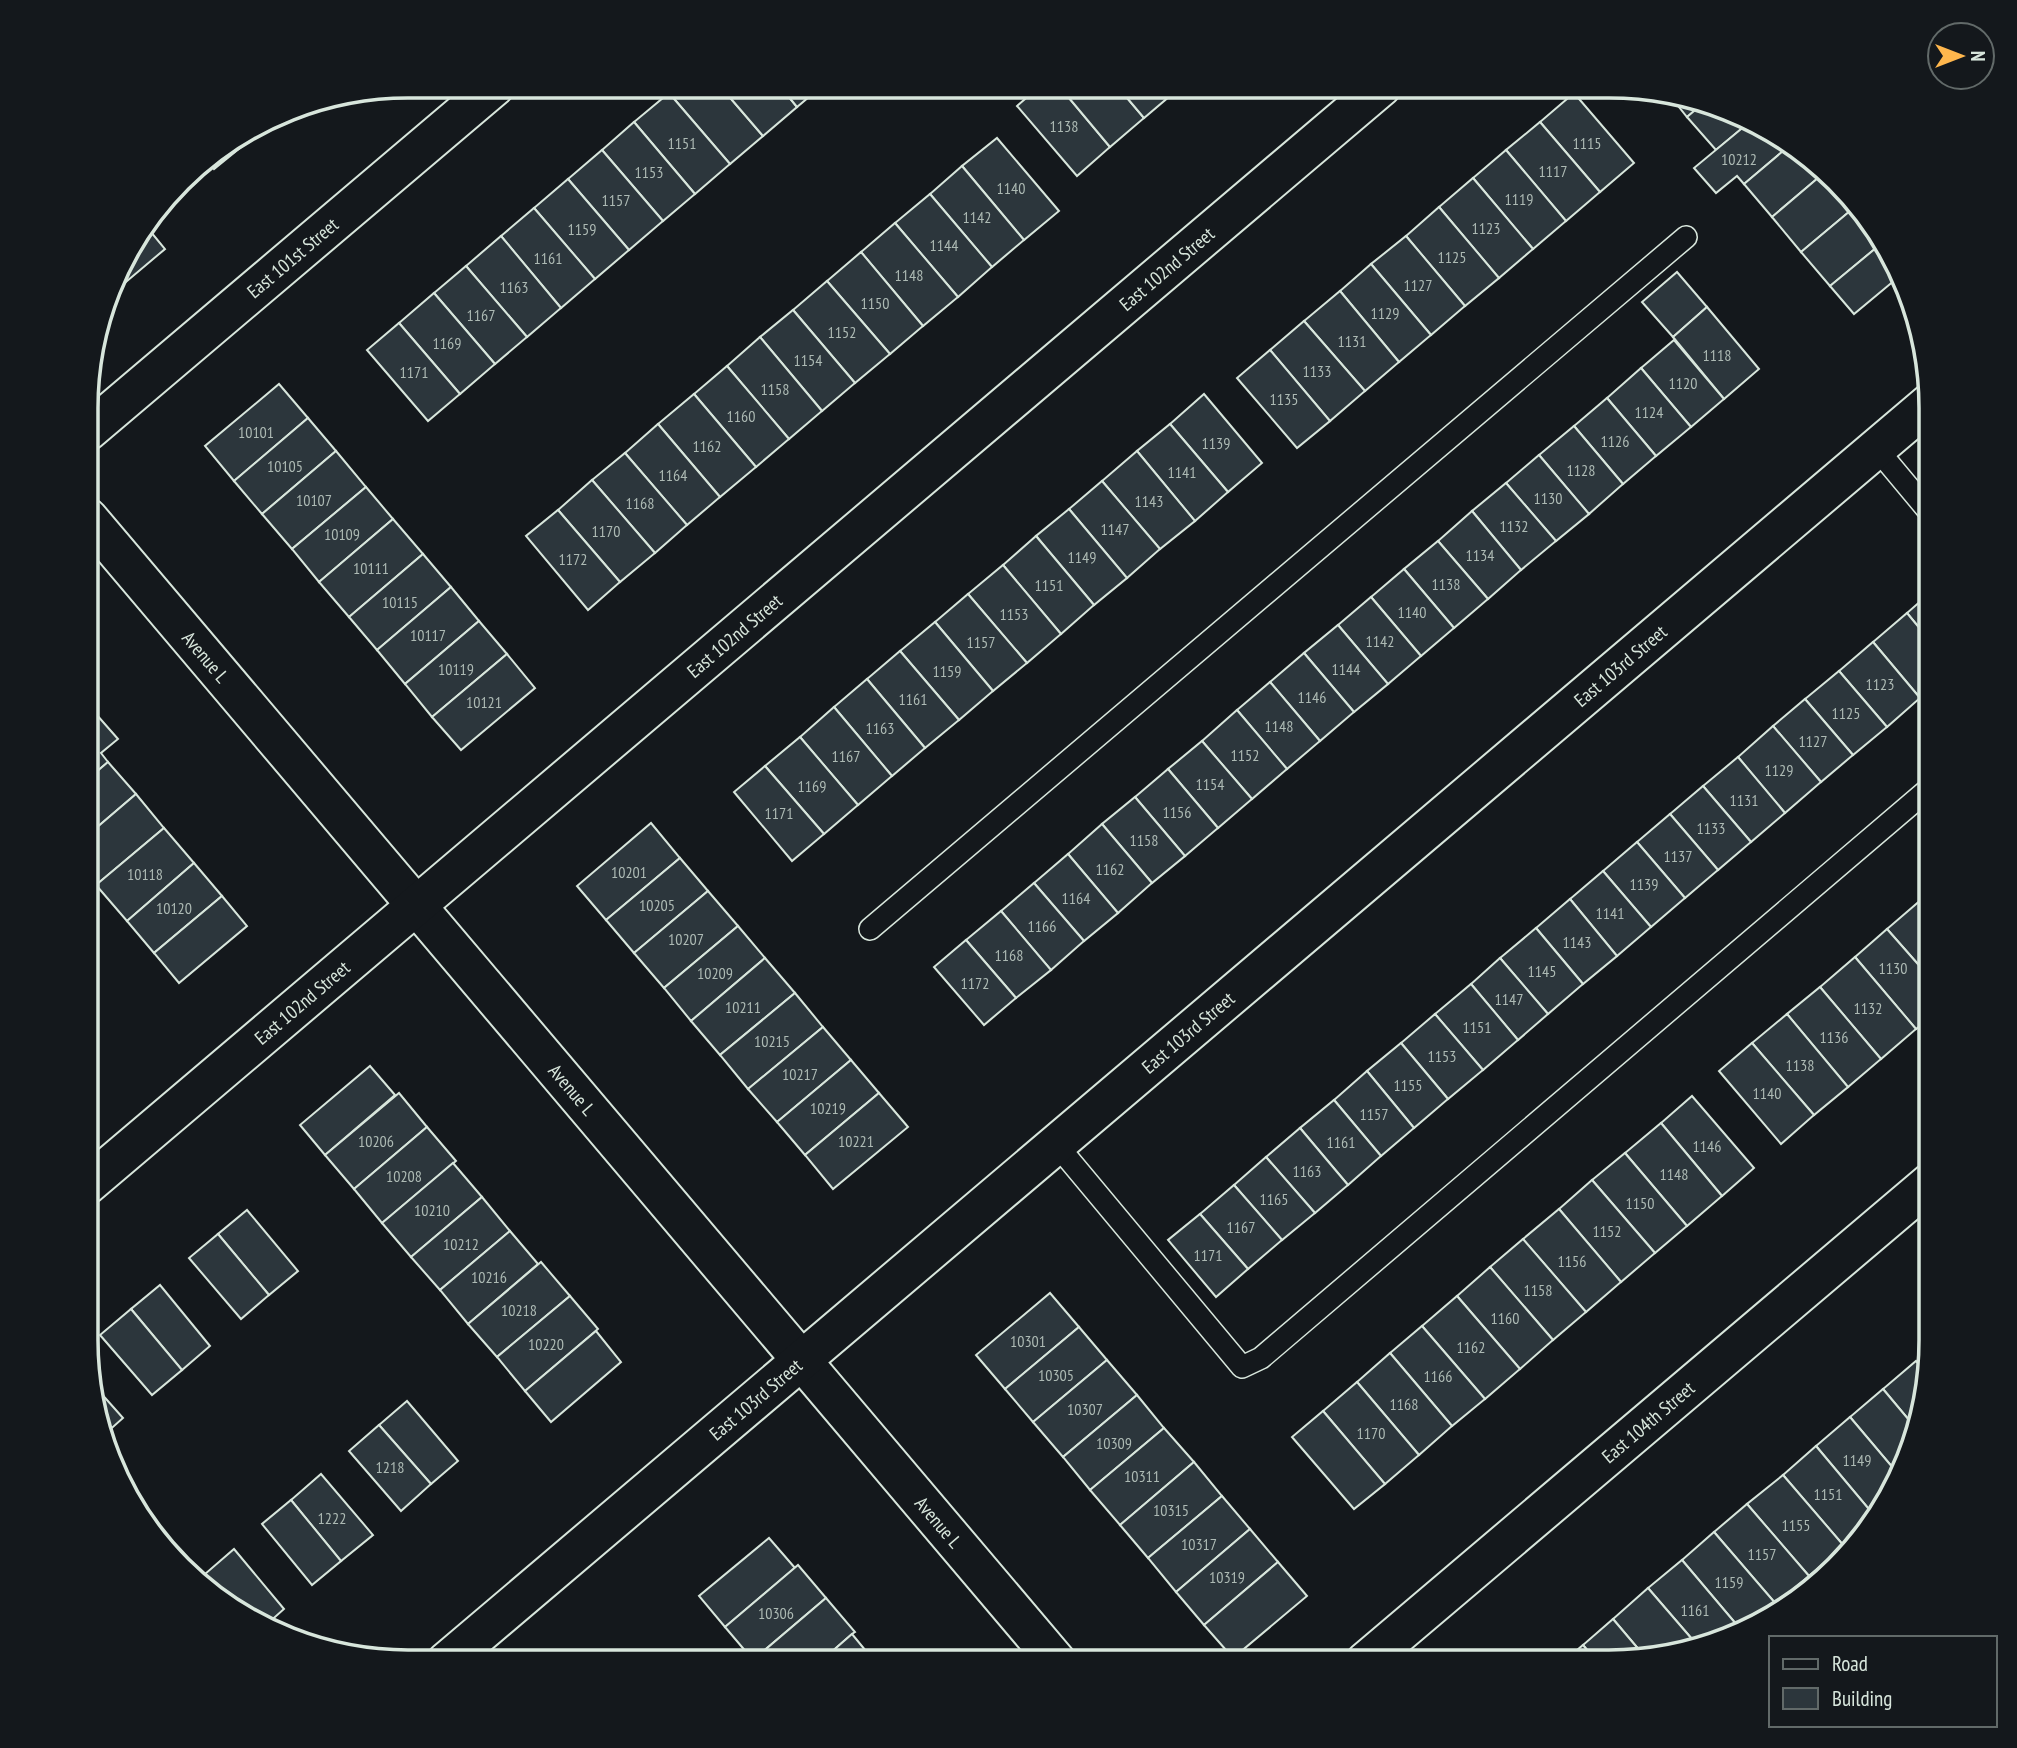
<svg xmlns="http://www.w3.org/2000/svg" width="2017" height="1748" font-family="'PT Sans Narrow',sans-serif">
  <rect width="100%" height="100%" fill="#14181c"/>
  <g fill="#2c363c" stroke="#d8e6dc" stroke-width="2">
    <path d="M677,86H720L763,136L730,164L669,93Z"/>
    <path d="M720,86H780L797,107L763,136Z"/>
    <path d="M780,86H822L797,107Z"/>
    <path d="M1040,86H1059L1110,147L1077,176L1017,106Z"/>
    <path d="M1059,86H1117L1144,118L1110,147Z"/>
    <path d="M1117,86H1174L1177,90L1144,118Z"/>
    <path d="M669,93L730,164L695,194L634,122Z"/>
    <path d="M1574,93L1634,163L1600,192L1540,122Z"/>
    <path d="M1671,97L1701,105L1687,117Z"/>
    <path d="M1701,105L1751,119L1752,120L1716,150L1687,117Z"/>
    <path d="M1752,120L1789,146L1744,184L1737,176L1716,193L1694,168Z"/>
    <path d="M634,122L695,194L663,221L602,150Z"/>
    <path d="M1540,122L1600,192L1566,221L1506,150Z"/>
    <path d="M267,125L246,143L243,139Z"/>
    <path d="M997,138L1059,211L1024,240L962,166Z"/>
    <path d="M243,139L246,143L214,169L206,160Z"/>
    <path d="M1789,146L1825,172L1772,217L1744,184Z"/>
    <path d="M602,150L663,221L629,250L568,179Z"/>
    <path d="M1506,150L1566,221L1533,249L1473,178Z"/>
    <path d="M962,166L1024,240L992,267L930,194Z"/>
    <path d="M1825,172L1837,181L1856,206L1801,252L1772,217Z"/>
    <path d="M1473,178L1533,249L1499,278L1439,207Z"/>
    <path d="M568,179L629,250L595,279L534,208Z"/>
    <path d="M930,194L992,267L958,297L895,223Z"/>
    <path d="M1856,206L1882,243L1830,286L1801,252Z"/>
    <path d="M1439,207L1499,278L1465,306L1406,236Z"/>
    <path d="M534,208L595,279L561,308L501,236Z"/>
    <path d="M895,223L958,297L923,326L861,252Z"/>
    <path d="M146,226L165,249L114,292L129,247Z"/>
    <path d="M501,236L561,308L527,337L466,266Z"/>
    <path d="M1406,236L1465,306L1431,335L1371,264Z"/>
    <path d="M1882,243L1898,266L1901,275L1854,314L1830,286Z"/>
    <path d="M861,252L923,326L890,354L827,281Z"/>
    <path d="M1371,264L1431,335L1399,362L1340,291Z"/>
    <path d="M466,266L527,337L495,364L434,293Z"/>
    <path d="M1677,272L1707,307L1673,337L1642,302Z"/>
    <path d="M827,281L890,354L855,383L793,310Z"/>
    <path d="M1340,291L1399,362L1365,391L1304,321Z"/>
    <path d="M434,293L495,364L460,394L399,323Z"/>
    <path d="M1707,307L1759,369L1724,399L1673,337Z"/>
    <path d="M793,310L855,383L822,411L760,337Z"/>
    <path d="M1304,321L1365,391L1330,421L1270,350Z"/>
    <path d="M399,323L460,394L428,421L367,350Z"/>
    <path d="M760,337L822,411L789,439L727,366Z"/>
    <path d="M1674,340L1724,399L1691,427L1641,368Z"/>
    <path d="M1270,350L1330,421L1297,448L1237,378Z"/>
    <path d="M727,366L789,439L756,467L694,394Z"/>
    <path d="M1641,368L1691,427L1656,456L1607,398Z"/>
    <path d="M279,384L308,418L234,481L205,446Z"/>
    <path d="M694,394L756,467L720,497L658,424Z"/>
    <path d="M1204,394L1262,463L1228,492L1170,424Z"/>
    <path d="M1607,398L1656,456L1623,484L1574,426Z"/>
    <path d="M308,418L336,451L262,514L234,481Z"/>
    <path d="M658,424L720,497L687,525L625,453Z"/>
    <path d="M1170,424L1228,492L1195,521L1137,451Z"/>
    <path d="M1574,426L1623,484L1589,514L1539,455Z"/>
    <path d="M336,451L366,487L292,549L262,514Z"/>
    <path d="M1137,451L1195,521L1160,549L1102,481Z"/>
    <path d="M625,453L687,525L655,553L592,480Z"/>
    <path d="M1539,455L1589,514L1556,541L1506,483Z"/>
    <path d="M592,480L655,553L620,582L558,510Z"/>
    <path d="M1102,481L1160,549L1127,578L1069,509Z"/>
    <path d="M1506,483L1556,541L1521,570L1472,511Z"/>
    <path d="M366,487L393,519L319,582L292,549Z"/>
    <path d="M1069,509L1127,578L1094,605L1036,536Z"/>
    <path d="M558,510L620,582L588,610L526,536Z"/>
    <path d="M1472,511L1521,570L1488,599L1438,541Z"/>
    <path d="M393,519L423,554L349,617L319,582Z"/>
    <path d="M1036,536L1094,605L1061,634L1003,565Z"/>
    <path d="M1438,541L1488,599L1454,628L1404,569Z"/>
    <path d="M423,554L451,587L377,650L349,617Z"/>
    <path d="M1003,565L1061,634L1027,663L968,594Z"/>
    <path d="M1404,569L1454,628L1421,656L1371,597Z"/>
    <path d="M451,587L479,621L405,684L377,650Z"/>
    <path d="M1931,592V642L1907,613Z"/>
    <path d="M968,594L1027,663L993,691L935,622Z"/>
    <path d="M1371,597L1421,656L1388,684L1338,625Z"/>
    <path d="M1907,613L1931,642V689L1920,698L1873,642Z"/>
    <path d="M479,621L507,654L432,717L405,684Z"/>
    <path d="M935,622L993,691L959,720L900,651Z"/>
    <path d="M1338,625L1388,684L1354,712L1304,653Z"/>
    <path d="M1873,642L1920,698L1887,727L1839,671Z"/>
    <path d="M900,651L959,720L925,748L867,679Z"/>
    <path d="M1304,653L1354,712L1320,741L1270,682Z"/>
    <path d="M507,654L535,688L461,750L432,717Z"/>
    <path d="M1839,671L1887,727L1853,755L1805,699Z"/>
    <path d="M867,679L925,748L892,776L834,707Z"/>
    <path d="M1270,682L1320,741L1287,769L1237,710Z"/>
    <path d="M1805,699L1853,755L1821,782L1773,726Z"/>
    <path d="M88,704L96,714L88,721Z"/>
    <path d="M834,707L892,776L858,805L800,737Z"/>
    <path d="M1237,710L1287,769L1252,799L1202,741Z"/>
    <path d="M96,714L118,739L101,753L108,762L88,779V721Z"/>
    <path d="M1773,726L1821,782L1785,813L1738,757Z"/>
    <path d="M800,737L858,805L824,834L765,766Z"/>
    <path d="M1202,741L1252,799L1218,828L1168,769Z"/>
    <path d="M1738,757L1785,813L1751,842L1703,786Z"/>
    <path d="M108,762L136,794L88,835V779Z"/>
    <path d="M765,766L824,834L792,861L734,792Z"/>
    <path d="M1168,769L1218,828L1185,856L1135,797Z"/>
    <path d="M1703,786L1751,842L1718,870L1670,814Z"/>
    <path d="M136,794L164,828L96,885L87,875L88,835Z"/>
    <path d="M1135,797L1185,856L1152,883L1102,824Z"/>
    <path d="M1670,814L1718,870L1685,898L1637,842Z"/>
    <path d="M651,823L680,858L606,920L577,886Z"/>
    <path d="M1102,824L1152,883L1118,913L1068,854Z"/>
    <path d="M164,828L194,863L127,921L96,885Z"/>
    <path d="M1637,842L1685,898L1651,927L1603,871Z"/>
    <path d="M1068,854L1118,913L1084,941L1034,883Z"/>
    <path d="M680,858L708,891L634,953L606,920Z"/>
    <path d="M194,863L222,896L154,953L127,921Z"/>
    <path d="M1603,871L1651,927L1617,956L1570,899Z"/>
    <path d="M1034,883L1084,941L1051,970L1001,911Z"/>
    <path d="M708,891L738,926L664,988L634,953Z"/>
    <path d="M1931,892V910L1922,899Z"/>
    <path d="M222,896L247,926L179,983L154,953Z"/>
    <path d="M1570,899L1617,956L1583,984L1536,928Z"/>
    <path d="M1922,899L1931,910V979L1887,929Z"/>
    <path d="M1001,911L1051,970L1016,998L966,940Z"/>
    <path d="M738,926L765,958L691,1021L664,988Z"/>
    <path d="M1536,928L1583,984L1548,1014L1500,958Z"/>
    <path d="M1887,929L1931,979V1017L1916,1029L1855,957Z"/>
    <path d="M966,940L1016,998L984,1025L934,967Z"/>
    <path d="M1855,957L1916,1029L1881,1059L1820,987Z"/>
    <path d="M765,958L795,993L720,1055L691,1021Z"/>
    <path d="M1500,958L1548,1014L1518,1040L1471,984Z"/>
    <path d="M1471,984L1518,1040L1483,1070L1435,1014Z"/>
    <path d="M1820,987L1881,1059L1848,1087L1787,1014Z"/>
    <path d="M795,993L823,1027L748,1089L720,1055Z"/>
    <path d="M1435,1014L1483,1070L1448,1099L1401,1043Z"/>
    <path d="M1787,1014L1848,1087L1814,1115L1752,1043Z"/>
    <path d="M823,1027L851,1060L777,1122L748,1089Z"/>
    <path d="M1401,1043L1448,1099L1414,1128L1367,1071Z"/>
    <path d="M1752,1043L1814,1115L1781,1144L1719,1071Z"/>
    <path d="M851,1060L879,1093L805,1155L777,1122Z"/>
    <path d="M370,1066L395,1095L325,1155L300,1125Z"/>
    <path d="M1367,1071L1414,1128L1381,1156L1334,1100Z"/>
    <path d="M399,1093L427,1127L354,1189L325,1155Z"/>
    <path d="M879,1093L908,1127L833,1189L805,1155Z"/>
    <path d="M1692,1096L1754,1168L1722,1196L1661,1123Z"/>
    <path d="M1334,1100L1381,1156L1348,1185L1300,1128Z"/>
    <path d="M1661,1123L1722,1196L1687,1226L1625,1153Z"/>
    <path d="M427,1127L456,1161L382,1223L354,1189Z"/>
    <path d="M1300,1128L1348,1185L1315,1213L1266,1157Z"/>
    <path d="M1625,1153L1687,1226L1655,1253L1592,1180Z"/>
    <path d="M1266,1157L1315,1213L1282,1240L1234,1185Z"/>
    <path d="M453,1163L482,1197L411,1257L382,1223Z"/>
    <path d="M1592,1180L1655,1253L1621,1282L1559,1209Z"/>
    <path d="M1234,1185L1282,1240L1248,1269L1200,1214Z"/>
    <path d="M482,1197L510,1231L440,1290L411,1257Z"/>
    <path d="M1559,1209L1621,1282L1586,1312L1523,1239Z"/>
    <path d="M247,1210L298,1271L269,1295L218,1234Z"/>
    <path d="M1200,1214L1248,1269L1216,1297L1168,1240Z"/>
    <path d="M510,1231L538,1264L468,1324L440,1290Z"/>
    <path d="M218,1234L269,1295L241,1319L189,1258Z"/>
    <path d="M1523,1239L1586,1312L1553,1340L1490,1267Z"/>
    <path d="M541,1262L570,1296L497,1357L468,1324Z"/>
    <path d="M1490,1267L1553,1340L1520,1369L1457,1296Z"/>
    <path d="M160,1285L210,1346L182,1370L131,1309Z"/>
    <path d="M1050,1293L1079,1327L1005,1389L976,1355Z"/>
    <path d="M570,1296L598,1329L525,1391L497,1357Z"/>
    <path d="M1457,1296L1520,1369L1485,1399L1422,1326Z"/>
    <path d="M131,1309L182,1370L152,1395L100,1335Z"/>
    <path d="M1422,1326L1485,1399L1452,1426L1390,1353Z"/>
    <path d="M1079,1327L1107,1360L1033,1422L1005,1389Z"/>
    <path d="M596,1331L621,1362L551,1422L525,1391Z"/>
    <path d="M1390,1353L1452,1426L1419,1455L1357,1382Z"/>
    <path d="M1107,1360L1137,1395L1063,1457L1033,1422Z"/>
    <path d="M1916,1361L1925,1371L1914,1426L1883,1389Z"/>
    <path d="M91,1382L123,1418L104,1435Z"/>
    <path d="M1357,1382L1419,1455L1385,1484L1323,1411Z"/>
    <path d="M1883,1389L1914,1426L1907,1463L1899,1475L1850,1417Z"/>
    <path d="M1137,1395L1164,1428L1090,1490L1063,1457Z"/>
    <path d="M407,1401L458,1461L431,1484L379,1425Z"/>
    <path d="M1323,1411L1385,1484L1354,1509L1292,1437Z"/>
    <path d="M1850,1417L1899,1475L1873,1514L1816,1446Z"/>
    <path d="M379,1425L431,1484L401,1511L349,1451Z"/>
    <path d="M1164,1428L1194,1462L1120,1525L1090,1490Z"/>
    <path d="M1816,1446L1873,1514L1860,1533L1844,1546L1783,1475Z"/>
    <path d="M1194,1462L1222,1496L1148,1558L1120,1525Z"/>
    <path d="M321,1474L373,1535L341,1561L291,1500Z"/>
    <path d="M1783,1475L1844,1546L1809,1576L1747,1504Z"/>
    <path d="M1222,1496L1250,1529L1176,1592L1148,1558Z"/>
    <path d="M291,1500L341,1561L312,1585L262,1524Z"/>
    <path d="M1747,1504L1809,1576L1776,1604L1714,1532Z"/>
    <path d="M1250,1529L1278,1562L1204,1625L1176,1592Z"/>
    <path d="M1714,1532L1776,1604L1742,1631L1682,1560Z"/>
    <path d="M769,1538L795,1568L725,1627L699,1596Z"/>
    <path d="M234,1549L284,1609L266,1625L225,1597L205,1574Z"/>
    <path d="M1682,1560L1742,1631L1732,1638L1698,1646L1648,1588Z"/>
    <path d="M1278,1562L1307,1596L1233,1658L1204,1625Z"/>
    <path d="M798,1565L826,1598L753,1660L725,1627Z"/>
    <path d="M205,1574L225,1597L198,1579Z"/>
    <path d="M1648,1588L1698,1646L1646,1658L1613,1619Z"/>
    <path d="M826,1598L855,1632L852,1634L820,1662H755L753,1660Z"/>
    <path d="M1613,1619L1646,1658L1630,1662H1597L1583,1645Z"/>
    <path d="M852,1634L875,1662H820Z"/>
    <path d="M1583,1645L1597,1662H1563Z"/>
  </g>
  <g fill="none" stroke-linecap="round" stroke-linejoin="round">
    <g stroke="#d8e6dc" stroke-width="24">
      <g id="lane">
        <path d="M1876,448L1931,514"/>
        <path d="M870,929L1686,237"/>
        <path d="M1056,1144L1242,1367L1261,1358L1931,787"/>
      </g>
    </g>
    <g stroke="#d8e6dc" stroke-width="42">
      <g id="street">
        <path id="s1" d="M88,431L495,86"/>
        <path id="s2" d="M88,518L1057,1662"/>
        <path id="s3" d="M87,1185L1382,86"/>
        <path id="s4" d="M446,1662L1931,402"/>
        <path id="s5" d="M1365,1662L1931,1182"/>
      </g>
    </g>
    <use href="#lane" stroke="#14181c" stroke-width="21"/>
    <use href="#street" stroke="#14181c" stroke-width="38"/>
  </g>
  <g text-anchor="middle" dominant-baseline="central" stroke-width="5" stroke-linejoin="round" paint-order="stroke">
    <g font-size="16" fill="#adbab4">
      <text x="1064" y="126">1138</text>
      <text x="682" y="143">1151</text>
      <text x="1587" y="143">1115</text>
      <text x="1739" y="159">10212</text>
      <text x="1553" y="171">1117</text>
      <text x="649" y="172">1153</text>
      <text x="1011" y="188">1140</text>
      <text x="1519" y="199">1119</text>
      <text x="616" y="200">1157</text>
      <text x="977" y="217">1142</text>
      <text x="1486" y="228">1123</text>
      <text x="582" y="229">1159</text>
      <text x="944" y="245">1144</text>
      <text x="1452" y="257">1125</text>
      <text x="548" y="258">1161</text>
      <text x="909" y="275">1148</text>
      <text x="1418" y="285">1127</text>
      <text x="514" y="287">1163</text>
      <text x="875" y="303">1150</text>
      <text x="1385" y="313">1129</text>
      <text x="481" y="315">1167</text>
      <text x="842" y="332">1152</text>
      <text x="1352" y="341">1131</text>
      <text x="447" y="343">1169</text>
      <text x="1717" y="355">1118</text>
      <text x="808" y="360">1154</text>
      <text x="1317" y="371">1133</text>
      <text x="414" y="372">1171</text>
      <text x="1683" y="383">1120</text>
      <text x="775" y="389">1158</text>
      <text x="1284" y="399">1135</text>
      <text x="1649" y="412">1124</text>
      <text x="741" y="416">1160</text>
      <text x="256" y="432">10101</text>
      <text x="1615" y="441">1126</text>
      <text x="1216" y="443">1139</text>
      <text x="707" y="446">1162</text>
      <text x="285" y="466">10105</text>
      <text x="1581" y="470">1128</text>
      <text x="1182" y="472">1141</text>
      <text x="673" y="475">1164</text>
      <text x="1548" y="498">1130</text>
      <text x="314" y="500">10107</text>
      <text x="1149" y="501">1143</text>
      <text x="640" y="503">1168</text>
      <text x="1514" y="526">1132</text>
      <text x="1115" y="529">1147</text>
      <text x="606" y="531">1170</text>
      <text x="342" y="534">10109</text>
      <text x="1480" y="555">1134</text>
      <text x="1082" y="557">1149</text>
      <text x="573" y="559">1172</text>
      <text x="371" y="568">10111</text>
      <text x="1446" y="584">1138</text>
      <text x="1049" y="585">1151</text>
      <text x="400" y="602">10115</text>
      <text x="1412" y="612">1140</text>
      <text x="1014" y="614">1153</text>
      <text x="428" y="635">10117</text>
      <text x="1380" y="641">1142</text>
      <text x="981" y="642">1157</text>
      <text x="456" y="669">10119</text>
      <text x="1346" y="669">1144</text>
      <text x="947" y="671">1159</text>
      <text x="1880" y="684">1123</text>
      <text x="1312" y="697">1146</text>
      <text x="913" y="699">1161</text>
      <text x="484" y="702">10121</text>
      <text x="1846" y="713">1125</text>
      <text x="1279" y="726">1148</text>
      <text x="880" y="728">1163</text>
      <text x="1813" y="741">1127</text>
      <text x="1245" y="755">1152</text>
      <text x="846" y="756">1167</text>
      <text x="1779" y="770">1129</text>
      <text x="1210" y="784">1154</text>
      <text x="812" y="786">1169</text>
      <text x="1744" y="800">1131</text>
      <text x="1177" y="812">1156</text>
      <text x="779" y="813">1171</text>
      <text x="1711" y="828">1133</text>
      <text x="1144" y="840">1158</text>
      <text x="1678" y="856">1137</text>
      <text x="1110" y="869">1162</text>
      <text x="629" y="872">10201</text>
      <text x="145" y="874">10118</text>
      <text x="1644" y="884">1139</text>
      <text x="1076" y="898">1164</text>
      <text x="657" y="905">10205</text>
      <text x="174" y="908">10120</text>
      <text x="1610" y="913">1141</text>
      <text x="1042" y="926">1166</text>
      <text x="686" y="939">10207</text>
      <text x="1577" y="942">1143</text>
      <text x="1009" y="955">1168</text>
      <text x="1893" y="968">1130</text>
      <text x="1542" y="971">1145</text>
      <text x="715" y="973">10209</text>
      <text x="975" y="983">1172</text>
      <text x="1509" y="999">1147</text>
      <text x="743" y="1007">10211</text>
      <text x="1868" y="1008">1132</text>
      <text x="1477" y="1027">1151</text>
      <text x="1834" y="1037">1136</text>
      <text x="772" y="1041">10215</text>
      <text x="1442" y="1056">1153</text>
      <text x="1800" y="1065">1138</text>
      <text x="800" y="1074">10217</text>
      <text x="1408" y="1085">1155</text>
      <text x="1767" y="1093">1140</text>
      <text x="828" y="1108">10219</text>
      <text x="1374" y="1114">1157</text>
      <text x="376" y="1141">10206</text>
      <text x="856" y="1141">10221</text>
      <text x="1341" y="1142">1161</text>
      <text x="1707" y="1146">1146</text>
      <text x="1307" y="1171">1163</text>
      <text x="1674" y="1174">1148</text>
      <text x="404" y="1176">10208</text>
      <text x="1274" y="1199">1165</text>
      <text x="1640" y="1203">1150</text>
      <text x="432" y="1210">10210</text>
      <text x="1241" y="1227">1167</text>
      <text x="1607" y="1231">1152</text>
      <text x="461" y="1244">10212</text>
      <text x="1208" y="1255">1171</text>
      <text x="1572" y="1261">1156</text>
      <text x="489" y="1277">10216</text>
      <text x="1538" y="1290">1158</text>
      <text x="519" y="1310">10218</text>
      <text x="1505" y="1318">1160</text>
      <text x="1028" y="1341">10301</text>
      <text x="546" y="1344">10220</text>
      <text x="1471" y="1347">1162</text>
      <text x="1056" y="1375">10305</text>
      <text x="1438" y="1376">1166</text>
      <text x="1404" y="1404">1168</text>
      <text x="1085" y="1409">10307</text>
      <text x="1371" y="1433">1170</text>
      <text x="1114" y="1443">10309</text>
      <text x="1857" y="1460">1149</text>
      <text x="390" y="1467">1218</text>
      <text x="1142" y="1476">10311</text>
      <text x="1828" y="1494">1151</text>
      <text x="1171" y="1510">10315</text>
      <text x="332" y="1518">1222</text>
      <text x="1796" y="1525">1155</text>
      <text x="1199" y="1544">10317</text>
      <text x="1762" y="1554">1157</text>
      <text x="1227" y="1577">10319</text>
      <text x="1729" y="1582">1159</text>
      <text x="1695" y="1610">1161</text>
      <text x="776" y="1613">10306</text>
    </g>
    <g font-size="19" fill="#d8e6dc" stroke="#14181c">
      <text stroke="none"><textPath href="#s1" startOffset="268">East 101st Street</textPath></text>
      <text stroke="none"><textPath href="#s3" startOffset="1416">East 102nd Street</textPath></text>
      <text stroke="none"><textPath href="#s3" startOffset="849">East 102nd Street</textPath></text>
      <text stroke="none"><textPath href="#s2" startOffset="182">Avenue L</textPath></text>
      <text stroke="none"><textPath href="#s4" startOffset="1540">East 103rd Street</textPath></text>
      <text stroke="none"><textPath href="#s3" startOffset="282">East 102nd Street</textPath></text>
      <text stroke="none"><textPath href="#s4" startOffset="973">East 103rd Street</textPath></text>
      <text stroke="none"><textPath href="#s2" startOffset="749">Avenue L</textPath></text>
      <text stroke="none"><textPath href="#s4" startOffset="406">East 103rd Street</textPath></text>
      <text stroke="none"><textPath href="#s5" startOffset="371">East 104th Street</textPath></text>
      <text stroke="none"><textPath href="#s2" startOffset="1316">Avenue L</textPath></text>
    </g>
  </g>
  <path d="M0 0H2017V1748H0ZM408 98H1609A310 310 0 0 1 1919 408V1340A310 310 0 0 1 1609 1650H408A310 310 0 0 1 98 1340V408A310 310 0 0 1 408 98Z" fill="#14181c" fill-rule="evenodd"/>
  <path fill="none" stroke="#d8e6dc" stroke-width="3.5" d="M408 98H1609A310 310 0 0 1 1919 408V1340A310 310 0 0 1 1609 1650H408A310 310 0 0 1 98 1340V408A310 310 0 0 1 408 98Z"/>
  <rect x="1769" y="1636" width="228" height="91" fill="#14181c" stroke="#626a69" stroke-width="2"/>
  <rect x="1783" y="1659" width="35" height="10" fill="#14181c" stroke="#626a69" stroke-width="2"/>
  <text x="1832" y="1671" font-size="21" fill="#d8e6dc">Road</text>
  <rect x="1783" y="1688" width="35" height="21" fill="#2c363c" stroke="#626a69" stroke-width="2"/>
  <text x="1832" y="1706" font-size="21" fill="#d8e6dc">Building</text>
  <g transform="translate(1961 56) rotate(90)"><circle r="33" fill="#14181c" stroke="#626a69" stroke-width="2"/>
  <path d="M0-5L12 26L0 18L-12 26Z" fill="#ffb74d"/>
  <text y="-10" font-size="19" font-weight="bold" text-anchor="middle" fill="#d8e6dc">N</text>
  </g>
</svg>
